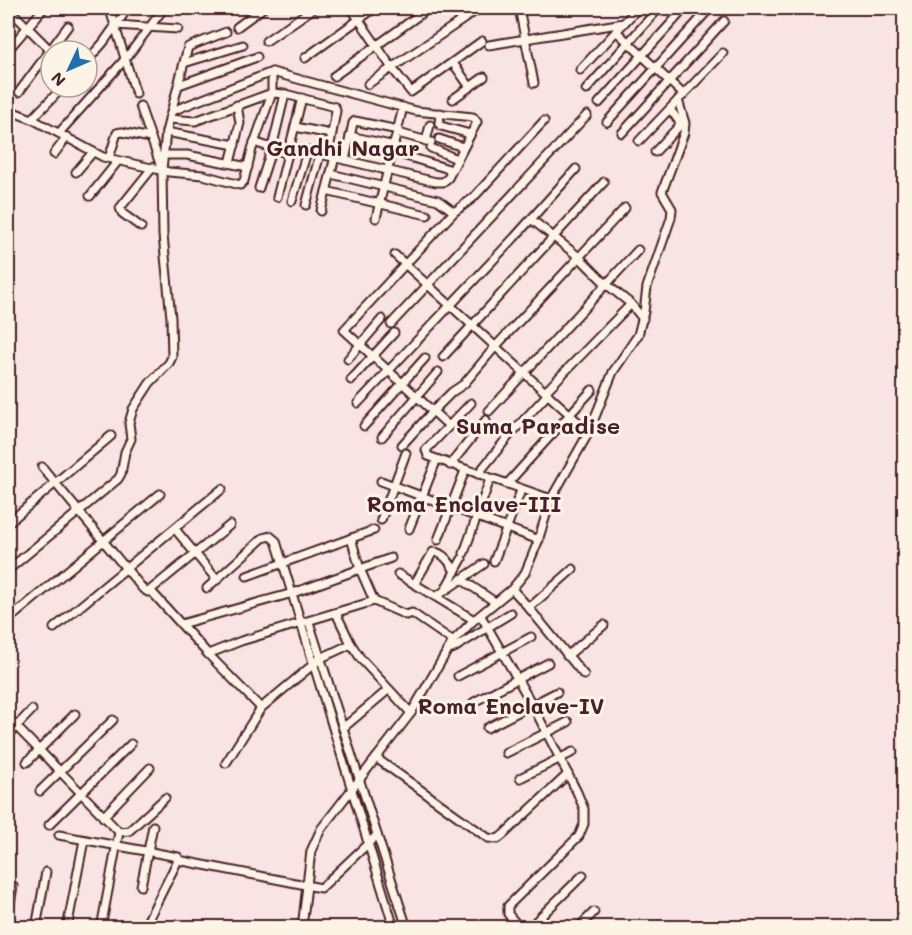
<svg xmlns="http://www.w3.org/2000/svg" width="912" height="935" font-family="Mali,sans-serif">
  <rect width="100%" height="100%" fill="#f8e4e3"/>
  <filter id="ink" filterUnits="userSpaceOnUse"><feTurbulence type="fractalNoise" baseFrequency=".0167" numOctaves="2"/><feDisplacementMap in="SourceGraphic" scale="12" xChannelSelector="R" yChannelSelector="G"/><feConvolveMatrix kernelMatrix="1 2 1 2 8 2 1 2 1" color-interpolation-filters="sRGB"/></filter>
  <g filter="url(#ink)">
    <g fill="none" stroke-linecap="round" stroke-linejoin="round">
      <g stroke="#4a1f2b" stroke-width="11">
        <g id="minor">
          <path d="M8,8L51,51"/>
          <path d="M351,8L392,68L411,92L482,41"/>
          <path d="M519,8L534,83"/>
          <path d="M111,13L136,94"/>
          <path d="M115,25L178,29"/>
          <path d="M237,27L263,8"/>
          <path d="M616,31L684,95"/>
          <path d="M266,41L314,8"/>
          <path d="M489,45L624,23"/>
          <path d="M8,50L44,8"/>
          <path d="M305,58L375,8"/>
          <path d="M87,61L103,43L128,8"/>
          <path d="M184,63L243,45"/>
          <path d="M453,63L470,87"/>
          <path d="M580,70L638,8"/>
          <path d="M334,76L429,8"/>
          <path d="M368,84L480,8"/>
          <path d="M179,85L257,57"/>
          <path d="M586,90L659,8"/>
          <path d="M19,92L68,26"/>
          <path d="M453,99L484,77"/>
          <path d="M599,103L685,8"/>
          <path d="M140,106L161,167"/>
          <path d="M8,110L32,119L103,157L169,172L203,175L240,185L244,181L252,149L272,93V72"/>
          <path d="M172,111L272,72L416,111L473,117L477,122L448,178L443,182H436L291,147"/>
          <path d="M440,113L439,123L441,126L470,134"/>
          <path d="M32,119L63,87"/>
          <path d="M169,119L195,121L272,93L285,94L335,107L336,111L328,155"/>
          <path d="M607,122L710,8"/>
          <path d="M295,127L331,134"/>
          <path d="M166,132L235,145"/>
          <path d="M59,133L127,57L164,8"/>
          <path d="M398,133L431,142"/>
          <path d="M622,133L724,21"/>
          <path d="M350,136L395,146"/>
          <path d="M439,139L463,147"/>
          <path d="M426,141L430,125"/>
          <path d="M639,141L723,53"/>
          <path d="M254,142L289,154"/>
          <path d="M431,148L457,159"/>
          <path d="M393,152L452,170"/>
          <path d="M655,152L681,124L670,109"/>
          <path d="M54,154L67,137"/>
          <path d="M163,155H187L248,167"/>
          <path d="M109,158L117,133L122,132L150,138"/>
          <path d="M345,160L353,123L355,121L398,130"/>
          <path d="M230,163L240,123L237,105"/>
          <path d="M76,172L93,152"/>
          <path d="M331,174L438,200L454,212"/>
          <path d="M259,188L272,148L285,94"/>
          <path d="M326,191L427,215"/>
          <path d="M90,196L118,161"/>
          <path d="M277,197L302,98"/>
          <path d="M292,201L307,152"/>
          <path d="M306,205L320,154"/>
          <path d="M321,211L335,157"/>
          <path d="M376,218L403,107"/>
          <path d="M531,219L579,257L606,284L631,304L643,319"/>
          <path d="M141,227L122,213L120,208L153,167"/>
          <path d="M395,255L589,432"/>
          <path d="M391,324L587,115"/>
          <path d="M443,357L604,182"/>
          <path d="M348,359L382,319"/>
          <path d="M351,380L394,333"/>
          <path d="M545,392L631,304"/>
          <path d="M358,403L514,238L576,169"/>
          <path d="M471,403L426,450L428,456L551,499"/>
          <path d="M489,411L638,250"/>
          <path d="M364,426L425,358"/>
          <path d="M449,426L344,330L454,212L473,198L544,121"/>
          <path d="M382,437L438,372"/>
          <path d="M402,445L433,411L452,392L464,384L495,347L625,208"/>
          <path d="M450,465L486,420"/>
          <path d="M42,467L143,589L148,592L230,525"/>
          <path d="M478,474L508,437L548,394"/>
          <path d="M381,481L539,540"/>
          <path d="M507,484L592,390"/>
          <path d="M381,520L406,453"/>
          <path d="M8,523L111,436"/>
          <path d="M175,529L217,580"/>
          <path d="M409,529L435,464"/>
          <path d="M351,538L360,569L374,601"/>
          <path d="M438,540L464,473"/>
          <path d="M464,553L489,482"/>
          <path d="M494,561L520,493"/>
          <path d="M8,570L118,479L121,474L125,452L131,439L129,423L133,409L150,383L169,363L172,357L171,318L163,235L162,170L166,132L188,47L226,32"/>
          <path d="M398,574L474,620"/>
          <path d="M247,576L374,530"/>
          <path d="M461,579L495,602"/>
          <path d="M415,583L433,552C443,552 451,563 455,572"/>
          <path d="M447,586L462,559"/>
          <path d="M207,588L263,538L270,536L276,541L394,928"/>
          <path d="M512,589L529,608L584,675"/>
          <path d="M151,591L208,654L261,708"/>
          <path d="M437,596L484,564"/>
          <path d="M529,608L573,569"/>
          <path d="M336,613L351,644L361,659L411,713"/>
          <path d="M481,616L533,706L577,792L584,809V824L579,836L508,906V914L520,928"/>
          <path d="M8,620L160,494"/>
          <path d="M309,622L407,928"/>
          <path d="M181,624L293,593L391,558"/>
          <path d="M54,628L222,489"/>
          <path d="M447,651L454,648L511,613"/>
          <path d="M208,654L241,641L374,601L406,615L412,613L453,641"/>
          <path d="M567,656L604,625"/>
          <path d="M458,676L531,637"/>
          <path d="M474,702L548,663"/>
          <path d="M8,718L119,832L101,928"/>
          <path d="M343,728L388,690"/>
          <path d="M487,728L557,692"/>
          <path d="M8,735L32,710"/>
          <path d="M506,753L568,722"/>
          <path d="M376,758L488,838L498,839L503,835L568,774"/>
          <path d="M27,762L75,714"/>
          <path d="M226,763L261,708L321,658L351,644"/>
          <path d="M520,778L573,752"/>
          <path d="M40,791L113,720"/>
          <path d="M103,817L150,768"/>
          <path d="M49,825L131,744"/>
          <path d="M119,832L129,831L165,798"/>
          <path d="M59,835L178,857V860L321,888L377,835"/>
          <path d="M141,886L153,826"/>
          <path d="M8,916L13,886"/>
          <path d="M8,922L32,928"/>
          <path d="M36,928L46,872"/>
          <path d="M67,928L84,840"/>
          <path d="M144,928L178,860"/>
          <path d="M302,928L311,851L321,829L411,713L453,641L474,620L512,589L525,573L537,544L551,499L589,432L613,372L638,335L644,312L647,287L671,218L672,209L662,192L684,133L685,123L678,100"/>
          <path d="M529,928L583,875"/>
          <path d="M578,928L594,912"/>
        </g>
      </g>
      <use href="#minor" stroke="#fcf5e5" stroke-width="7"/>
    </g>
  </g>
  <g text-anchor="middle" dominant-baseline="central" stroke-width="6" stroke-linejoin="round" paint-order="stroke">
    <g font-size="22" font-weight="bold" fill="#4a1f2b" stroke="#fcf5e5">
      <text x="343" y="147">Gandhi Nagar</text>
      <text x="538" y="425">Suma Paradise</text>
      <text x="464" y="503">Roma Enclave-III</text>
      <text x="511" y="705">Roma Enclave-IV</text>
    </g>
  </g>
  <rect width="912" height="935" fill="none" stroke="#fcf5e5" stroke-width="30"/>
  <rect x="15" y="15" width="882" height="905" fill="none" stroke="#4a1f2b" stroke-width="2" filter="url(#ink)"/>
  <g transform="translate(69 69) rotate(226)"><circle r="28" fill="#fcf5e5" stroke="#b59f9b" stroke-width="1.5"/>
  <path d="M0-4.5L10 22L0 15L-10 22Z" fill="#1f6fb2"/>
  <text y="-9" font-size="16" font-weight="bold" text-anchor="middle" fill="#4a1f2b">N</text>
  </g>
</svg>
